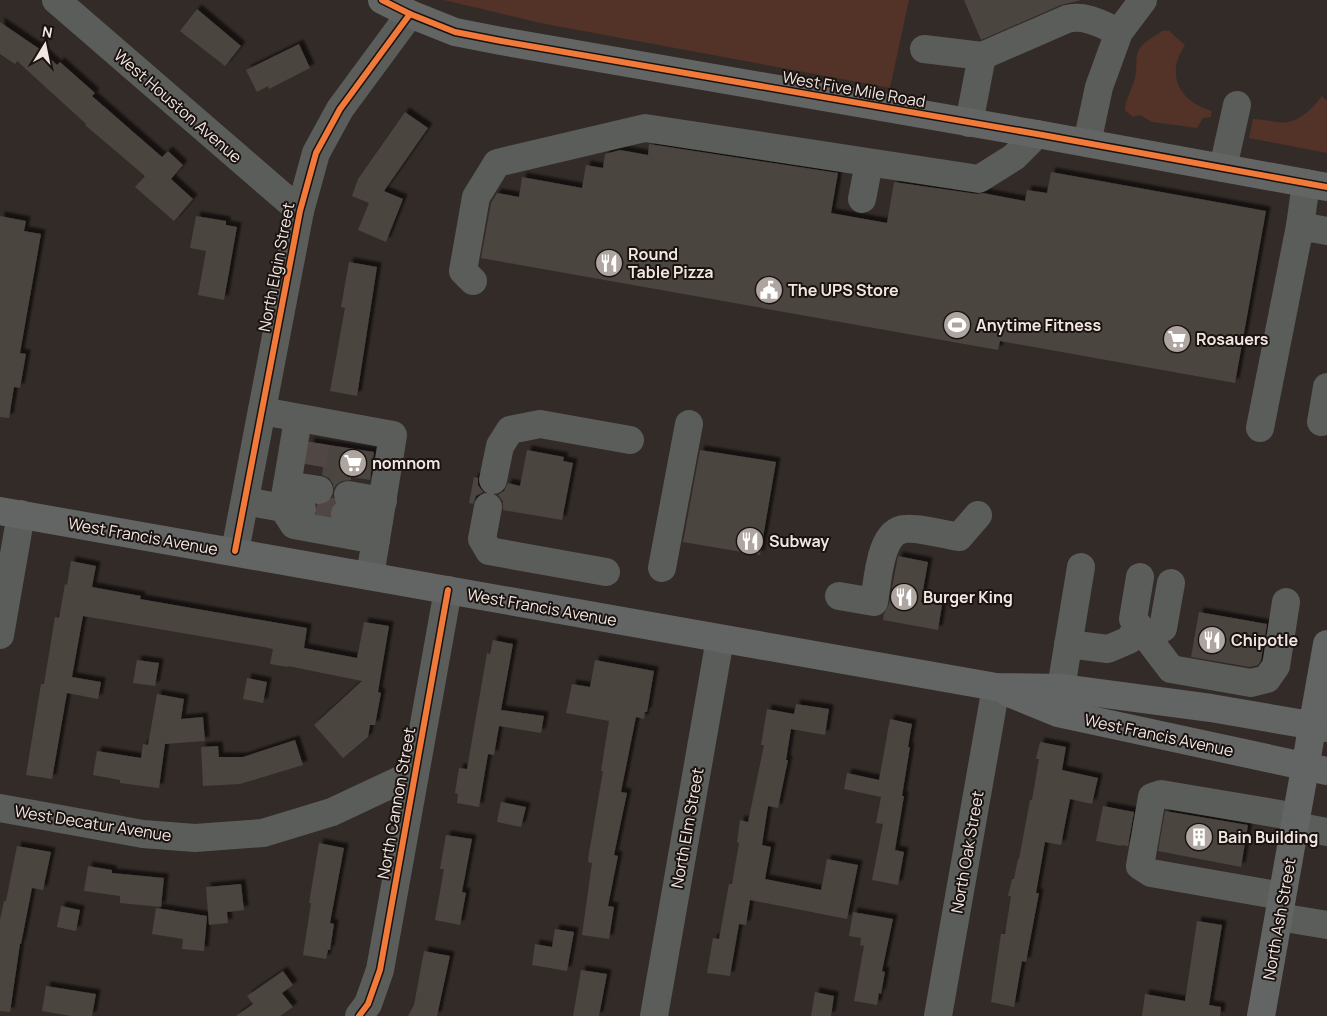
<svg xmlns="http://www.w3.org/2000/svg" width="1327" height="1016" font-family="Manrope,sans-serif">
  <defs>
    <filter id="shadow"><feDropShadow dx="4.5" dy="-4.5" stdDeviation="1" flood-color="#0009"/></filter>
  </defs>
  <rect width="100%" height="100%" fill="#332b28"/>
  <g fill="#533227">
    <path d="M444,0H909L890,88L540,23Z"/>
    <path d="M1162,31H1169L1185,45C1165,74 1179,102 1212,111L1211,117L1203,118L1197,128L1152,122L1140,115L1133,117L1125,110C1125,98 1135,85 1136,72C1137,63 1135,56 1140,48C1145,41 1155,36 1162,31Z"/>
    <path d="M1322,96L1327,101V153L1249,138L1253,119C1261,119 1269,121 1277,122C1297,125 1310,111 1322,96Z"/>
  </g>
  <g fill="#4b4441" filter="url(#shadow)">
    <path d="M964,0H1081L1061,5L981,40Z"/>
    <path d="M197,9L241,46L225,66L180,31Z"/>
    <path d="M0,22L41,50L57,65L60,62L95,93L92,96L162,157L168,151L183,165L171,179L193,199L174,221L135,187L145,176L85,125L86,124L17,61L15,64L0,54Z"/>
    <path d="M299,44L310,68L269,89L268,86L257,92L246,70Z"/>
    <path d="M405,112L428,128L384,191L403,199L386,242L358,230L369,203L352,196L358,179Z"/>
    <path d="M649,144L838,173L831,213L887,223L894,182L977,194L983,193L1025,201L1027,190L1047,193L1051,172L1266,211L1235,383L1000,341L998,350L481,258L491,203L497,193L519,197L522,177L582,188L586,165L603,168L605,154L620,150L648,155Z"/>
    <path d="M0,216L26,221L24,231L41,234L20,353L26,354L20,388L14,387L9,418L0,417Z"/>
    <path d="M196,216L226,221V225L237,227L224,300L198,295L206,251L190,248Z"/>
    <path d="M349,262L377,267L357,396L330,391L345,308L341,307Z"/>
    <path d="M310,442L374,452L370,480L351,477V480L342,481L336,485L334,489L333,484L329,478L322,475L323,467L306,464Z"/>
    <path d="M527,450L564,457L563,461L573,463L562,520L503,510V501L498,495L504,491L508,483L520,486Z"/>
    <path d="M700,450L776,462L760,555L683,542Z"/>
    <path d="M474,477L478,478V485L483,492L476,496L473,504L469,503Z"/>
    <path d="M333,496L335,503L330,511V516L317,513V505L325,504L331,500Z"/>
    <path d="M898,556L928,562L921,602L942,605L938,630L883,620L884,614L889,604Z"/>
    <path d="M71,561L96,566L92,587L141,596L140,599L307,628L304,648L357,658L364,622L389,626L378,692L381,693L375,725H370L368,737L343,758L314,725L362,681L288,666V667L270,664L273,649L264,647L83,616L72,677L101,682L98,699L67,693L52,779L26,775L41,684H44L55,617L59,618L65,584L67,585Z"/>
    <path d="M1199,612L1267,624L1261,660L1258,665L1250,667L1191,657Z"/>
    <path d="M493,640L513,644L501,710L544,716L541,733L499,726L494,755L488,754L479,807L457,803L458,794L455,793L459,768L467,769L487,653L490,654Z"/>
    <path d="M137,660L159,663L155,686L133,683Z"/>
    <path d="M595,660L654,671L647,712H645L644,719L636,717L621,792L627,793L614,855L618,856L608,906L614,907L609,939L582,935L592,863L588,862L589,853L603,771H601L609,721L566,713L572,684L590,687Z"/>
    <path d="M247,678L267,682L263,703L243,699Z"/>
    <path d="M157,694L184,699L181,719L203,717L205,741L165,744L159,788L120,783V780L93,775L97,751L141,758L143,744L148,745Z"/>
    <path d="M796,704L829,709L825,735L791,729L786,760H788L778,808L768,806L762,845L771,847L765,879L821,890L827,859L858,865L847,919L750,900L746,925L739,924L730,976L707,973L713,938L719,939L729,884H732L739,843L737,842L740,820L748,822L764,745H761L767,709L794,714Z"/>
    <path d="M890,719L912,724L908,747H910L902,796H904L895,850L904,852L898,885L872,880L883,824L876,823L881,797L844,789L847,773L879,780Z"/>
    <path d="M295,740L303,765L240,784L203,786L201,747L218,746L219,757H243Z"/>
    <path d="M1040,742L1066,747L1062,770L1098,778L1092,804L1070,799L1061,845L1045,842L1036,893H1039L1026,962L1022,961L1014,1007L991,1002L1001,934H1005L1011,896H1008L1012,879H1014L1018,859H1019L1030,800H1032L1039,759H1036Z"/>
    <path d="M501,802L526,807L521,827L497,822Z"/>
    <path d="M1103,806L1134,812L1128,846L1121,845V846L1096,841Z"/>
    <path d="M1165,811L1248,825L1241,867L1158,851Z"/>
    <path d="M446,835L472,839L462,892L466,893L460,925L435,920L444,869H440Z"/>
    <path d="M319,843L344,848L330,923L334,924L330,950H328L326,959L303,955L311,903H309Z"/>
    <path d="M17,846L51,852L43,890L32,888L21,944H20L10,1012L0,1011V920L4,901H6Z"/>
    <path d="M88,866L112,870V873L164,878L161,907L120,903V896L84,891Z"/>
    <path d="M241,884L244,910L227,912L228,923L209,925L206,887Z"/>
    <path d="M61,906L80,910L76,931L57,927Z"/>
    <path d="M156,908L207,916L204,951L182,949L183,939L152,934Z"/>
    <path d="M853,912L893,919L882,971L885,972L881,994L879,993L877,1005L854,1001L864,946L860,945L861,938L849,936Z"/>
    <path d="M1197,921L1222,925L1209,1005L1221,1007L1220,1016H1142L1145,994L1185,1001Z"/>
    <path d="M555,929L574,932L567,971L532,965L535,944L552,947Z"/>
    <path d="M424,951L450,956L437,1016H408L414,1005Z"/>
    <path d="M581,970L607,974L599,1016H573Z"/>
    <path d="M283,971L293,985L282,993L293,1007L280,1016H236L253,1004L247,996Z"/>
    <path d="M46,986L96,994L92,1016H71L42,1011Z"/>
    <path d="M815,992L834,996L831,1016H811Z"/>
  </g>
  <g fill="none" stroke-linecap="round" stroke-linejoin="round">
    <g stroke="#504744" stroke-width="28" stroke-dasharray="28 14" stroke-linecap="butt">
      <path d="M312,465L316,443"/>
      <path d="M316,510L345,514"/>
    </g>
    <g stroke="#5b5d5b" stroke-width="28">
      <path d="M56,0L300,211"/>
      <path d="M924,49L982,56L1067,19C1085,14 1103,25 1119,32"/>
      <path d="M969,123L982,56"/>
      <path d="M1087,143L1099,87L1119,32L1143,0"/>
      <path d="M1223,168L1237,105"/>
      <path d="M862,199L869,163"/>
      <path d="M1300,226L1306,183"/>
      <path d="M473,281L463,271L476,197L497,163L645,128L979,179L1014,157L1037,134"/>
      <path d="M262,411L393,435L370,576"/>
      <path d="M1321,422L1327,387"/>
      <path d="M1260,428L1300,226L1327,231"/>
      <path d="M493,480L500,446L510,430L540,424L630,440"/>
      <path d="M287,485L298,419"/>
      <path d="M348,495L383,501"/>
      <path d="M245,501L283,508L294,525L376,540"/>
      <path d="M488,507L482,539L489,551L606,572"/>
      <path d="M302,509L283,508L287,485L319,490"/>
      <path d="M345,514L379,520"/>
      <path d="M235,551L300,211L316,153L340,109L410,14"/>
      <path d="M662,568L689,424"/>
      <path d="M1140,577L1133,619L1171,669L1251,683L1267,679L1276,666L1286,602"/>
      <path d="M839,596L874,602C878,581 879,531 905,529C916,527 947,535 959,537L978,515"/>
      <path d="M1163,628L1171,583"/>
      <path d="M0,635L21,514"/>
      <path d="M1068,644L1108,649L1129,640L1138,626"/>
      <path d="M1061,688L1081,567"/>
      <path d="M0,808L143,834L195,838L263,833L332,812L415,773"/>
      <path d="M1295,826L1327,832"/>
      <path d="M1282,896L1151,873L1140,866L1152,797L1161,794L1297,817"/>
      <path d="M1279,917L1327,925"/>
      <path d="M359,1016L368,1004L380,970L448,590"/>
      <path d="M654,1016L720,639"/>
      <path d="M938,1016L996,687"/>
    </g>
    <g stroke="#636564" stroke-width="28">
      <path d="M382,0L410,14L455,32L501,41L1037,134L1327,187"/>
      <path d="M0,511L996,687L1061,688L1211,708L1327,728"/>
      <path d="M1009,693L1058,713L1327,771"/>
      <path d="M1261,1016L1327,644"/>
    </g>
    <g stroke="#1a1310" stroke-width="9">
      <g id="cycleway">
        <path d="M382,0L410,14L455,32L501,41L1037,134L1327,187"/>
        <path d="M235,551L300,211L316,153L340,109L410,14"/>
        <path d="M359,1016L368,1004L380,970L448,590"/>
      </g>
    </g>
    <use href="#cycleway" stroke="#f17a3a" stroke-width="6"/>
  </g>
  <defs>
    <g id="restaurant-disc" transform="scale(1.4375)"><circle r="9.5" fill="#aea5a1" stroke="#1a1310"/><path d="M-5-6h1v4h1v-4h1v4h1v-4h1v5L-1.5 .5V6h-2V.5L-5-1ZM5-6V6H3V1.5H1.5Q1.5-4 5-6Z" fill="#fff"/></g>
    <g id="civic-disc" transform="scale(1.4375)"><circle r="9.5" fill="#aea5a1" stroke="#1a1310"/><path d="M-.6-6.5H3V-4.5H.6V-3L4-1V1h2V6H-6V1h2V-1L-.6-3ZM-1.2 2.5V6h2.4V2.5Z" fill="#fff"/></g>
    <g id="stadium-disc" transform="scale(1.4375)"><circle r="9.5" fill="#aea5a1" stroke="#1a1310"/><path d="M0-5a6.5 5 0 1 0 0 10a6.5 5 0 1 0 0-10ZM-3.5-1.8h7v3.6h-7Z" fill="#fff"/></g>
    <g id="supermarket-disc" transform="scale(1.4375)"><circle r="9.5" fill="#aea5a1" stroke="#1a1310"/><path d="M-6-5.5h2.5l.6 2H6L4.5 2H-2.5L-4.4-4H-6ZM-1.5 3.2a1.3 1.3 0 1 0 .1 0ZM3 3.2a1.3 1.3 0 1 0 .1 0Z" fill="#fff"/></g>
    <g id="building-disc" transform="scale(1.4375)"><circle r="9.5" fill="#aea5a1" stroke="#1a1310"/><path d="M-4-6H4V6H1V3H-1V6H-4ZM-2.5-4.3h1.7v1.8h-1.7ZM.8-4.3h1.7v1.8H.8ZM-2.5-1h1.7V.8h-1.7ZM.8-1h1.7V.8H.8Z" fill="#fff"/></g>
  </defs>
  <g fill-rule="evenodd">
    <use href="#restaurant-disc" x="609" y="263"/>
    <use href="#civic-disc" x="769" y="290"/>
    <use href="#stadium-disc" x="957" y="325"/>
    <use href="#supermarket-disc" x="1177" y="339"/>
    <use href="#supermarket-disc" x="353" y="463"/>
    <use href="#restaurant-disc" x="750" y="541"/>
    <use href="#restaurant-disc" x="904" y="597"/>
    <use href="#restaurant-disc" x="1212" y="640"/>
    <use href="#building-disc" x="1199" y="837"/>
  </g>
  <g text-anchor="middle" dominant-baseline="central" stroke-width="4" stroke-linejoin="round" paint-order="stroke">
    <g font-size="16" fill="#f1e6e2" stroke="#1a1310">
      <text transform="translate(854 89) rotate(10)">West Five Mile Road</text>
      <text transform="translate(178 106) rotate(41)">West Houston Avenue</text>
      <text transform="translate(276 267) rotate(-79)">North Elgin Street</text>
      <text transform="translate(143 536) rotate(10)">West Francis Avenue</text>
      <text transform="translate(542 607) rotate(10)">West Francis Avenue</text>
      <text transform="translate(1159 735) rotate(12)">West Francis Avenue</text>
      <text transform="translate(396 803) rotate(-80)">North Cannon Street</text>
      <text transform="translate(93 823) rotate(9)">West Decatur Avenue</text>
      <text transform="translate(687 828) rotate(-80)">North Elm Street</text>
      <text transform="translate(967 852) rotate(-80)">North Oak Street</text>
      <text transform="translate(1279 919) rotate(-80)">North Ash Street</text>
    </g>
    <g font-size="16" font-weight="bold" fill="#f1e6e2" stroke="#1a1310" text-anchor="start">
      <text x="628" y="254">Round<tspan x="628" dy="18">Table Pizza</tspan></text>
      <text x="788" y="290">The UPS Store</text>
      <text x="976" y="325">Anytime Fitness</text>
      <text x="1196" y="339">Rosauers</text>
      <text x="372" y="463">nomnom</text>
      <text x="769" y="541">Subway</text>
      <text x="923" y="597">Burger King</text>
      <text x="1231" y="640">Chipotle</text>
      <text x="1218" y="837">Bain Building</text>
    </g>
  </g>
  <g transform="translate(45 45) rotate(10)" stroke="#1a1310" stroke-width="4" paint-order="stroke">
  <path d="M0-4L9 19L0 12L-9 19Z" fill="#f1e6e2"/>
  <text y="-8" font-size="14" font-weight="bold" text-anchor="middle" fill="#f1e6e2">N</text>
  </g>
</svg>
